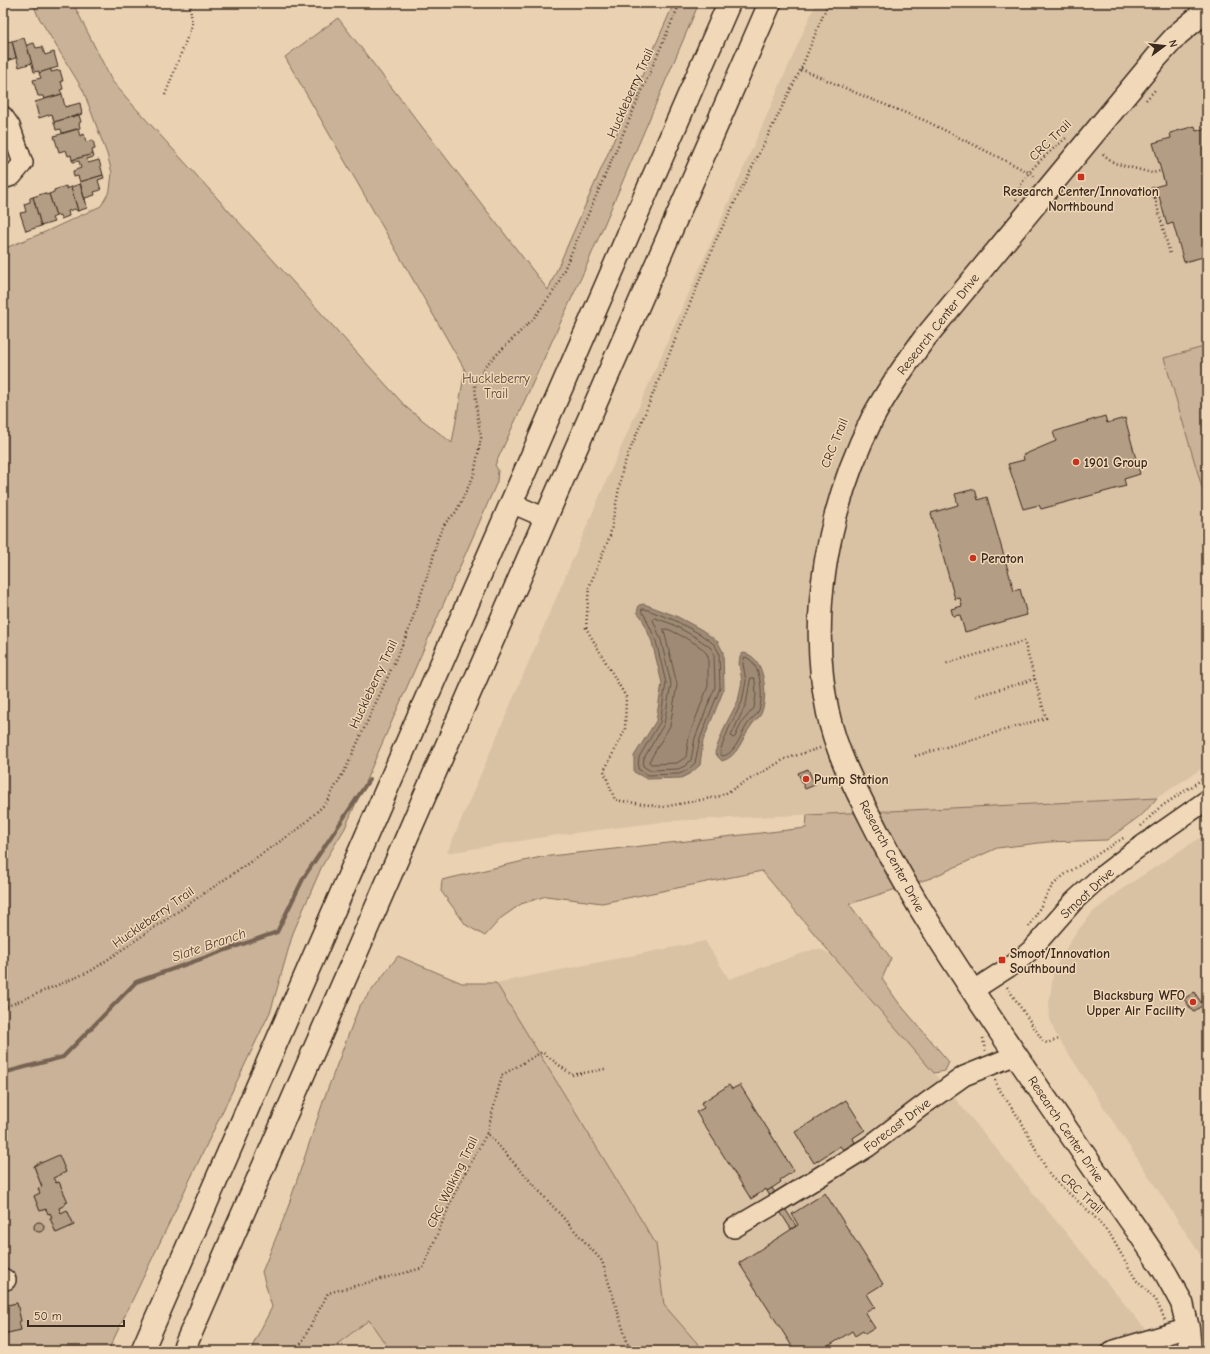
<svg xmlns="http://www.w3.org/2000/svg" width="1210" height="1354" font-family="'Comic Neue',sans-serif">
  <rect width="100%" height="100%" fill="#e9d1b2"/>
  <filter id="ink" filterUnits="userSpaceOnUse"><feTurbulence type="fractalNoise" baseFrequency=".025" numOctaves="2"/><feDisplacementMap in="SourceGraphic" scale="8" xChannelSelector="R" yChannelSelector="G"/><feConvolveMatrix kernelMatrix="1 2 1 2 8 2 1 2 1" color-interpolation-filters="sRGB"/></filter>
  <g filter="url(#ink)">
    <g fill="#d9c1a4">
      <path d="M816,3H1207V765L1157,798L670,821L550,836L447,853L598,500Z"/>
      <path d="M1207,833V1265L1055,1033L1050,1019L1049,1004L1053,975L1059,961L1074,935L1093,912L1128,885Z"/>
      <path d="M705,941L729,979L815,949L823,950L832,955L934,1073L1146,1330L1155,1351H704L664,1305L656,1244L496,983Z"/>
      <path d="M369,1320L390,1351H328Z"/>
    </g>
    <g fill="#c9b297" stroke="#826e5a" fill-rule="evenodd">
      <path d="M33,3H73L112,81L132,104L407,408L452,443L465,370L285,57L338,18L548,290L674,3H699L586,267L495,465L498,470L497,482L345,828L322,866L293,933L271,1010L108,1351H3V1334L21,1330L19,1322L21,1321L17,1303L3,1306V249L45,232L101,206L110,190L112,173L107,154L83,90L38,16ZM59,1156L66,1172L53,1178L56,1183L59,1182L68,1202L65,1203V1205L59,1208L61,1213L67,1211L74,1225L56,1233L50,1218L52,1217L46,1209L40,1211L34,1196L40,1193L42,1187L34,1167L35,1165L41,1162V1163Z"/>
      <path d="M1207,346V501H1206L1164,358Z"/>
      <path d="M1157,798L1144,813L1107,840L1047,842L997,848L931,878L849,904L891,958L882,979L898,1002L949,1062L945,1071L934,1073L832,955L762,871L602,903L546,896L521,904L501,918L485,936L466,925L441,891L442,880L541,857L806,828L807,815Z"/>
      <path d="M398,956L462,983H496L656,1244L664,1305L704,1351H390L369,1320L328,1351H250L272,1307L262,1272L286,1213L325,1096L359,1007Z"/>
    </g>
    <g fill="#9f8b74" stroke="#776452">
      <path d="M644,604L676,616L702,630L718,642L723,652L724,689L703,741L700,765L691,773L681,778L647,779L634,772V756L656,721L662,683L652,642L642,618L637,612L639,605Z"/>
      <path d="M743,653C765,655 768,695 762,711C761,717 754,721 751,726C742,738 738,757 722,761L718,757L715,752L725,726L738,701L742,681L739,664L740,657Z"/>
    </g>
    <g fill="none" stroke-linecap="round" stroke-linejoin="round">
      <g stroke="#635140" stroke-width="1">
        <path d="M642,609H645L674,620L700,634L715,645L719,653L720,688L700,739L695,763L688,770L679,774L648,775L638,769L639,757L660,722L666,683L656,641L645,616L642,612Z"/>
        <path d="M655,618L672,624L697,638L711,648L714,655L715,687L695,738L691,760L685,766L678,769L649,770L643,766L644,758L664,724L671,684L661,640L653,620Z"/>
        <path d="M664,629H666L670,630C681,636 703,645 708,656V686L689,736L686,757L677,763L651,764L649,762L650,760L670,726L677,685Z"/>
        <path d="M745,657C761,661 764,697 759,710C756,716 750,720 747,725C741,734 735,754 723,756L721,755L720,751L729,728L742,702L746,681L743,664Z"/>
        <path d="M751,678H754L755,681L756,695L754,708L742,722L735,737L733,738L731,736L746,704Z"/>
      </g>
      <path stroke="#776452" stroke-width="4" d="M3,1073L63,1057L136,982L277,932L304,877L369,780"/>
    </g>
    <g fill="#b39d84" stroke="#3b2a1e">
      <path d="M3,32H5L8,42L12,41L16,58L5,61L6,65H3Z"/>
      <path d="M24,38L32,63L19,67L12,41Z"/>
      <path d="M34,43L36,48L42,47L45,55L54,52L58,67L39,73V71L34,72L27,45Z"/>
      <path d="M51,69V72L60,70L63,81H61L63,89L60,90L62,94L44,99L43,96H38L33,80L41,78L39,73Z"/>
      <path d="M62,94L65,107L80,103L82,114L54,122L52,114L39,118L35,102Z"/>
      <path d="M79,115L81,122L79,123L80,128L62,133L61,129L56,130L54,122Z"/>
      <path d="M1195,126L1196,131L1207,128V256L1184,262L1173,223L1167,225L1159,196L1153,198L1151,188L1165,184L1153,143L1171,138L1170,133Z"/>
      <path d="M78,129L80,136L84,134L86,142L93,140L95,149L92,150L93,154L72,160L71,155L68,156L66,150L59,152L54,136Z"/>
      <path d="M93,154L94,157L87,159L88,163L99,160L103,175L80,182L78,176L74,177L73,171L81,168L79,161L73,162L72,160Z"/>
      <path d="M103,175L104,178L98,180L101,190L94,192L95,195L85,198L87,208L80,182Z"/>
      <path d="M80,184L87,208L78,211L71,187Z"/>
      <path d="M66,186L67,189L71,187L78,211H77L75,209L68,211L69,216L61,219L60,215L56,216L49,194L54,192V190Z"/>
      <path d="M45,193L46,195L49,194L56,216L52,218L54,222L41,226L33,197Z"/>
      <path d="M33,197L41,226L26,231L20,213L26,212L24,204L30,202V198Z"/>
      <path d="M1105,416L1107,423L1125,418L1140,474L1124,479L1126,486L1041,509L1039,505L1023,509L1008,464L1024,460L1023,455L1056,441L1053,432Z"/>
      <path d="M975,489L978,500L987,497L1014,591L1020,589L1027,615L965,632L960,615L953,616L951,609L962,606L960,598L955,599L931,513L958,505L955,494Z"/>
      <path d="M808,769L815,785L805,789L798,773Z"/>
      <path d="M1194,992L1203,1005L1193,1012L1184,999Z"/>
      <path d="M729,1085L732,1089L740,1085L794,1171L780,1180L781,1182L772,1188L767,1191L766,1189L751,1199L696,1112L704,1108L701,1103Z"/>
      <path d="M846,1100L865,1130L853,1138L855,1143L844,1151L840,1146L814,1163L795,1132Z"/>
      <path d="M59,1155L66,1172L53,1178L56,1183L59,1182L68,1202L65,1203V1205L59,1208L61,1213L67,1210L74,1225L56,1233L50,1218L52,1217L50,1213L48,1214L46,1209L40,1211L34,1196L40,1193L38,1188L42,1187L34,1166L41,1162V1163Z"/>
      <path d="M772,1188L796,1226L791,1229L767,1191Z"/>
      <path d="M825,1193L883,1284L867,1294L875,1307L865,1313L875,1328L865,1334L863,1331L855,1336L852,1331L821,1351H795L739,1263L798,1225L792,1214Z"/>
      <circle cx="39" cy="1227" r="5"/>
      <path d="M17,1303L21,1321L19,1322L21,1330L3,1334V1306Z"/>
    </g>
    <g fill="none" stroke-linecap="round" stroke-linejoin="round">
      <g stroke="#3b2a1e" stroke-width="22">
        <g id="minor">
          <path d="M3,116L10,126L23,163L12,176L3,179"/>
          <path d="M511,503L546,518"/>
          <path d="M972,991L1017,962L1031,950L1074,901L1099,878L1134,851L1207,800"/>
          <path d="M780,1201L868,1147L926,1103L964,1076L1016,1055"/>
          <path d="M734,1228L775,1204"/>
          <path d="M3,1278L6,1280"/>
          <path d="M1111,1351L1188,1328"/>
        </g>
      </g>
      <g stroke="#3b2a1e" stroke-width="25">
        <path id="major" d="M1190,1351L1188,1328L1182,1303L1166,1274C1144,1238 1118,1204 1094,1169C1062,1123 1030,1076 998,1029C956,966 914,903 879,835C859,795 837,756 828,713C807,615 828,508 872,419C887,391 905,365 924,339L1157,57L1178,34L1207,10"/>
      </g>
      <g stroke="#3b2a1e" stroke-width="25">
        <g id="highway">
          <path d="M142,1351L729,3"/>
          <path d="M183,1351L770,3"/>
        </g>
      </g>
      <g stroke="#3b2a1e" stroke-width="2.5" stroke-dasharray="1 3" stroke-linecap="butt">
        <path d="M801,69L868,98L926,121L1030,173L1036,178"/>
        <path d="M165,95L192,25L190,3"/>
        <path d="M1146,100L1155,90"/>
        <path d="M1103,154L1114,163L1152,173L1161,171"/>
        <path d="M1155,198L1170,254"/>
        <path d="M1016,200C1018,195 1019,190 1021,185C1031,166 1050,152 1066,138"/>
        <path d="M976,696L1035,679"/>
        <path d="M820,748L785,759L721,796L663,807L615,800L604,771L625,730L626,697L586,628L589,587L610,536L623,467L716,240L801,69L828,3"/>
        <path d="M915,756L1046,718L1024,641L944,664"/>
        <path d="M1141,826L1159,808L1207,776"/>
        <path d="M1029,927L1052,886L1064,875L1125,837"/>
        <path d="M1007,987L1043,1041L1047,1043L1059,1039"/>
        <path d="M3,1008L91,971L301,827L326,803L347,766L408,632L432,562L437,540L445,523L456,512L474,475L481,438L477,413L475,385L486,365L533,319L556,288L680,3"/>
        <path d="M983,1038L985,1051"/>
        <path d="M995,1080L999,1089L1021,1121L1050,1176L1093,1215L1111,1236L1136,1280L1156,1300L1165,1320"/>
        <path d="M487,1133L502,1075L542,1052L572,1075L605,1069"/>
        <path d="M297,1351L328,1293L423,1268L455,1192L487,1133L602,1261L630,1351"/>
      </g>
      <use href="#minor" stroke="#f0d8b8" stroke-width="19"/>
      <use href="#major" stroke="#f0d8b8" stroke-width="22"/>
      <use href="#highway" stroke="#f0d8b8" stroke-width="22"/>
    </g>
  </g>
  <g fill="#c8321e" stroke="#f0d8b8" stroke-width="1.5">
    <rect x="1077" y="173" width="8" height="8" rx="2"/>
    <circle cx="1076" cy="462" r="4"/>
    <circle cx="973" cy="558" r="4"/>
    <circle cx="806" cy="779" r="4"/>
    <rect x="998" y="956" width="8" height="8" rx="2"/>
    <circle cx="1193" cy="1002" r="4"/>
  </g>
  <g text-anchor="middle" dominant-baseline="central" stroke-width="3" stroke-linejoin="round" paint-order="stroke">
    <g font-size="13" fill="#3b2a1e" stroke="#f0d8b8">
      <text transform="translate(630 93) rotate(-66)">Huckleberry Trail</text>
      <text transform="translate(1050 140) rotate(-44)">CRC Trail</text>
      <text transform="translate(938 324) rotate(-52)">Research Center Drive</text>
      <text transform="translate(834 443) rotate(-68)">CRC Trail</text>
      <text transform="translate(373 684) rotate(-65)">Huckleberry Trail</text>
      <text transform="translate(892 856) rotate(62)">Research Center Drive</text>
      <text transform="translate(1087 893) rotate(-43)">Smoot Drive</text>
      <text transform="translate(153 917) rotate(-35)">Huckleberry Trail</text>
      <text transform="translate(897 1125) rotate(-37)">Forecast Drive</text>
      <text transform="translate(1066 1129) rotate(56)">Research Center Drive</text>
      <text transform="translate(452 1182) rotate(-64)">CRC Walking Trail</text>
      <text transform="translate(1082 1193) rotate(43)">CRC Trail</text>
    </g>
    <g font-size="13" font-weight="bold" fill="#3b2a1e" stroke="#f0d8b8" text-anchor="start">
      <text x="1081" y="191" text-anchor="middle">Research Center/Innovation<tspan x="1081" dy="15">Northbound</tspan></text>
      <text x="1084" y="462">1901 Group</text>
      <text x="981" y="558">Peraton</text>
      <text x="814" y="779">Pump Station</text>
      <text x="1010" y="953">Smoot/Innovation<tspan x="1010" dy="15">Southbound</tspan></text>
      <text x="1185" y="995" text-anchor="end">Blacksburg WFO<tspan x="1185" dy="15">Upper Air Facility</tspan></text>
    </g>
    <g font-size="13" fill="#574536" stroke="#f0d8b8">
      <text x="496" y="378">Huckleberry<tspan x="496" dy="15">Trail</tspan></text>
    </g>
    <g font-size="14" font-style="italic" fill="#544234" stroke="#f0d8b8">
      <text transform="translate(209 945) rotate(-19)">Slate Branch</text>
    </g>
  </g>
  <rect width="1210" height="1354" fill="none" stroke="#f0d8b8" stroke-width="16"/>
  <rect x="8" y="8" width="1194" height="1338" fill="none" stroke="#3b2a1e" stroke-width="1.5" filter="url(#ink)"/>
  <g transform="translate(1164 46) rotate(75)" stroke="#f0d8b8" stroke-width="3" paint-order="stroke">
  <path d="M0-3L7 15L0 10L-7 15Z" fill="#3b2a1e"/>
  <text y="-6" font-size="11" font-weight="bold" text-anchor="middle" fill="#3b2a1e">N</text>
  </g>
  <path d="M28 1320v6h96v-6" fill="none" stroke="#3b2a1e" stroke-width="2"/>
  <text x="34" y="1320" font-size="12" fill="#3b2a1e" stroke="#f0d8b8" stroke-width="3" paint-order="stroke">50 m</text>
</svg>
